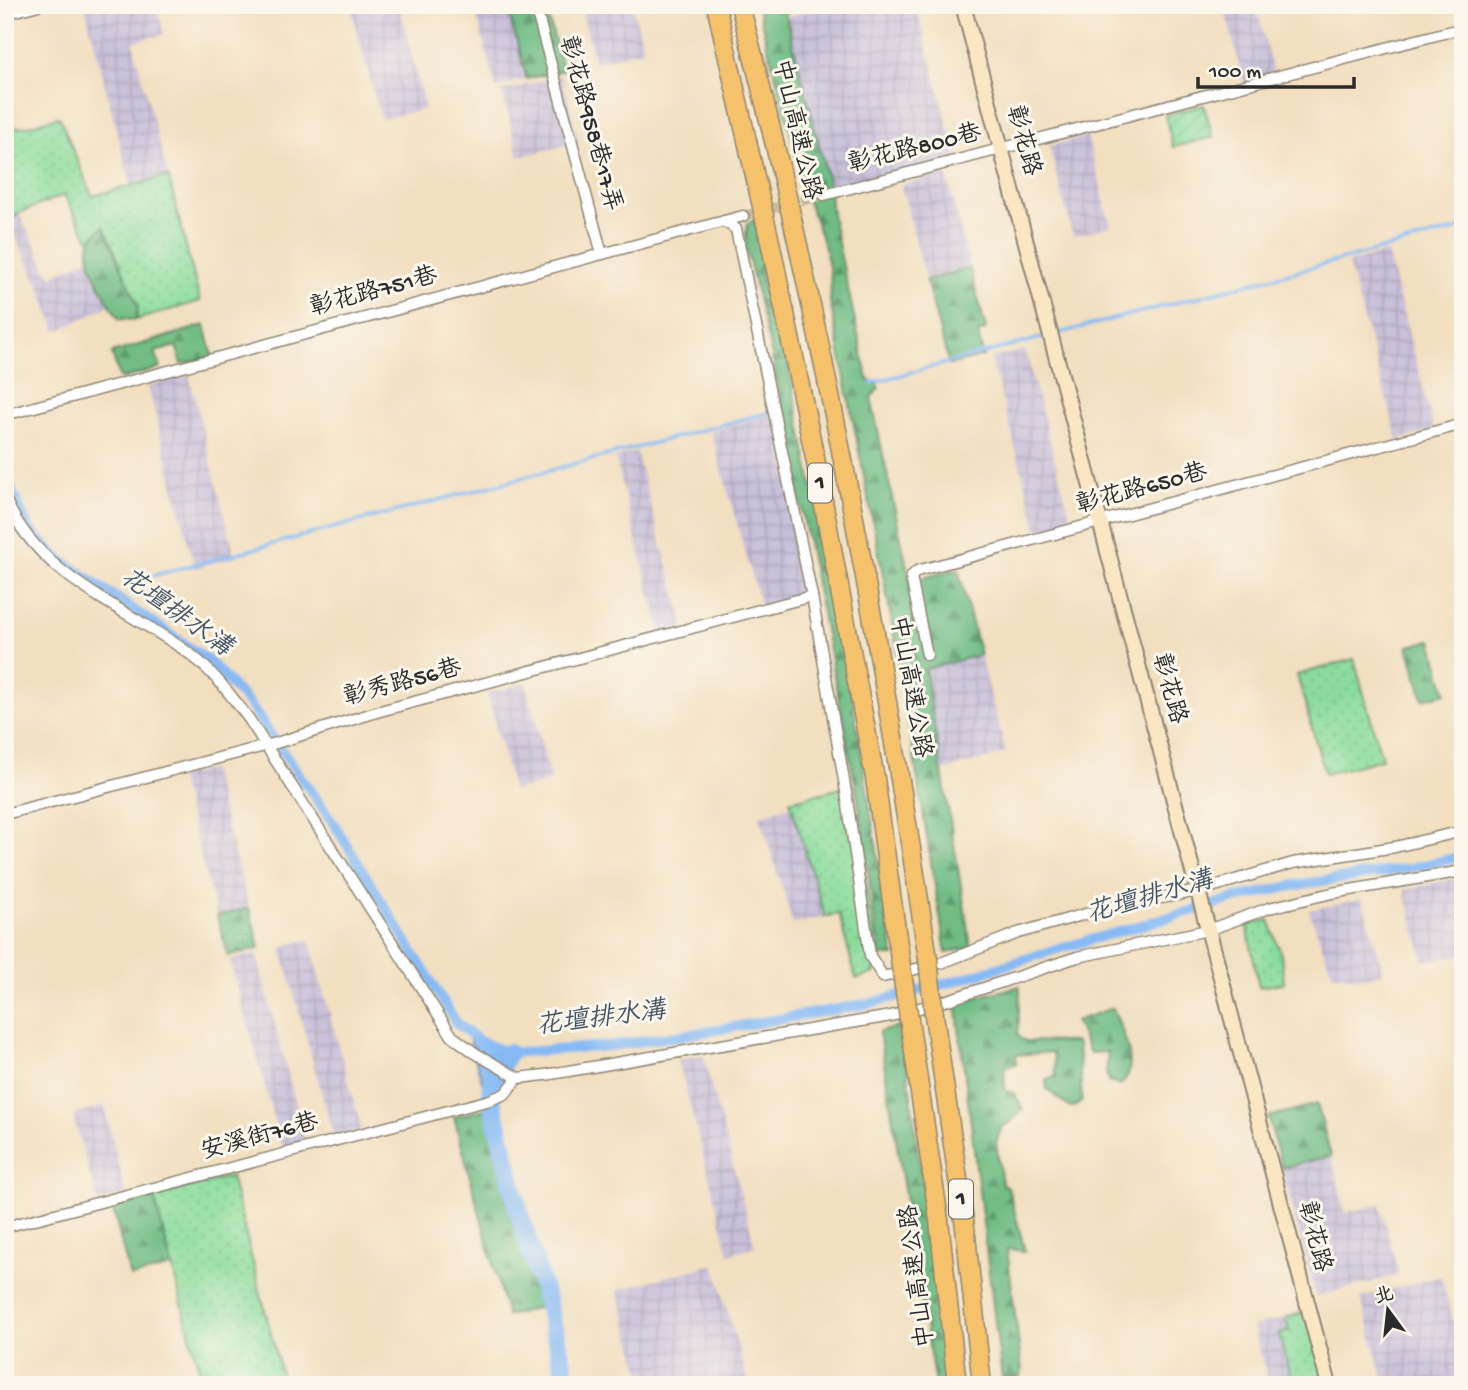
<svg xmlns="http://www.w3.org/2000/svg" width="1468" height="1390" font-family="'Gochi Hand','LXGW WenKai TC',sans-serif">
  <defs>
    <pattern id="industrial-grid" width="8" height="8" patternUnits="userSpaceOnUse" patternTransform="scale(1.75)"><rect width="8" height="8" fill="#c8bfd8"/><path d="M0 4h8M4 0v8" fill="none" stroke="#aca4ba"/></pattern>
    <pattern id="grass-dots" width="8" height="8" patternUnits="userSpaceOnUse" patternTransform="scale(1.75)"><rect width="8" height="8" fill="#8bdc9c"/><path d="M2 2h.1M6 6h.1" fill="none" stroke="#78bd87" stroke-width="1.8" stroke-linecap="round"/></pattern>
    <pattern id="forest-firs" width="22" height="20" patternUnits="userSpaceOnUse" patternTransform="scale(1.75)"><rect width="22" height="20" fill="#70bc84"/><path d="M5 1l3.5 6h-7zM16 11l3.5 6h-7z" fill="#5c996c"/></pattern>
    <pattern id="garden-furrows" width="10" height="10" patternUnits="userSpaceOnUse" patternTransform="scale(1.75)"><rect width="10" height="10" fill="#8bdc9c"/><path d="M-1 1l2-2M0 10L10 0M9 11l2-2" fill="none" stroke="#78bd87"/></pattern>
  </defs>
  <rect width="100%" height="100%" fill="#fbf7ec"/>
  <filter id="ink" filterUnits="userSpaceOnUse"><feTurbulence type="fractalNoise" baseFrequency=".0143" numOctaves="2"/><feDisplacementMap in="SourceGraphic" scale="14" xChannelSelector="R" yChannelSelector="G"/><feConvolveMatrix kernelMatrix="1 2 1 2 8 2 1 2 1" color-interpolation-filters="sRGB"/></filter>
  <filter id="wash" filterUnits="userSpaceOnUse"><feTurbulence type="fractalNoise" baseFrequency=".00686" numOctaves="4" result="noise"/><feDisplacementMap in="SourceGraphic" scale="28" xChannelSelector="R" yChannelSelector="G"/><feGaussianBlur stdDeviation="1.57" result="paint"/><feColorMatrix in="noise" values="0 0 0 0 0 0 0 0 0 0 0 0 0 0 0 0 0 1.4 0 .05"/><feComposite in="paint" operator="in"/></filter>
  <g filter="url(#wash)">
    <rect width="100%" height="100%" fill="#f1dfbf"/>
    <g fill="url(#industrial-grid)">
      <path d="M90,5H156L164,34L133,42L168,176L131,186L85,7Z"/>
      <path d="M350,5H399L425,109L381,119Z"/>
      <path d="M474,5H507L527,79L496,88Z"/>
      <path d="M580,5H632L644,49L595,62Z"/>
      <path d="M830,5H916L957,160L844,188L829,184L786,17Z"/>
      <path d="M1224,5H1256L1274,76L1244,84Z"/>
      <path d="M561,76L579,142L519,157L502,91Z"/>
      <path d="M1087,136L1111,226L1073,236L1049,146Z"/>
      <path d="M946,173L970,268L926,280L901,185Z"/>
      <path d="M19,213L50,276L89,259L110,305L62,329L56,330L40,287L8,221Z"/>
      <path d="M1387,252L1434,430L1398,440L1348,263Z"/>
      <path d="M1025,350L1073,526L1039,535L991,358Z"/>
      <path d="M189,374L235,557L195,568L148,386Z"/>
      <path d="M775,413L809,594L761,607L711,432Z"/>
      <path d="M636,452L685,628L661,634L615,458Z"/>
      <path d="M980,655L1006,753L942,771L925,669Z"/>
      <path d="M525,683L551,781L513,791L487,693Z"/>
      <path d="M211,769L249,908L217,916L179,777Z"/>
      <path d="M791,806L825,917L793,924L760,815Z"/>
      <path d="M1461,877L1463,878V955L1424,960L1404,890Z"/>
      <path d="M1362,899L1383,972L1362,978L1332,973L1309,910Z"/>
      <path d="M309,939L362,1131L334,1138L281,947Z"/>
      <path d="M256,953L307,1146L283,1152L230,960Z"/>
      <path d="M703,1055L755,1246L729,1254L678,1059Z"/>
      <path d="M104,1106L126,1195L98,1202L73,1115Z"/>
      <path d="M1331,1156L1345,1213L1380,1204L1399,1275L1316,1296L1282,1168Z"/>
      <path d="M714,1264L749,1385H645L617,1290Z"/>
      <path d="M1441,1276L1463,1357V1385H1385L1361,1298Z"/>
      <path d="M1285,1318L1289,1332L1279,1335L1292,1383L1326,1375L1328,1385H1269L1253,1326Z"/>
    </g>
    <g fill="url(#grass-dots)" stroke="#5b8464" stroke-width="2">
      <path d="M57,117L60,118L92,196L168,176L200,301L136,320L138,306L104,227L90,241L64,195L19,213L5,222V124C20,133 41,121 57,117Z"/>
      <path d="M1354,659L1382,759L1325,774L1297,675Z"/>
      <path d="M849,786L875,938V973L856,979L839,914L825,917L790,801Z"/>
      <path d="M1269,920L1281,954L1284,983L1259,987L1247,925Z"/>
      <path d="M231,1176L282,1377L254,1385H203L154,1197Z"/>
      <path d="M1306,1312L1326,1375L1292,1383L1279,1334L1289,1331L1285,1318Z"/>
    </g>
    <g fill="url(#forest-firs)" stroke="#4e7458" stroke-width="2">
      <path d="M507,5H545L563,70L527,79Z"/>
      <path d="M757,5H783L829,184L832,216L868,380L877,383L879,388L871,398L910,581L958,569L980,655L925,669L971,947L946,953L889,606L830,301C835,267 819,230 807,199Z"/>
      <path d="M754,220L764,255L760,269L770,318L785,348L822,535L853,702L894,956H880L857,794L772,356L745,244L747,223Z"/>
      <path d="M104,226L138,306L136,320L119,319C108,302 84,263 90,243C91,237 99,231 104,226Z"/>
      <path d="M970,268L986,330L978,333L983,356L949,365L926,280Z"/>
      <path d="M205,325L213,357L182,364L176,346L155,352L161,368L120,379L112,353Z"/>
      <path d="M1432,640L1446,693L1423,699L1408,646Z"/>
      <path d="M249,908L260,948L228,956L217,916Z"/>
      <path d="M1020,986L1018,1035L1021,1039L1027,1041L1075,1042L1078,1045L1082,1101L1076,1106L1069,1107L1047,1089L1046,1079L1056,1077L1053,1052L1016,1055V1064L1004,1067L1005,1090L1015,1094L1023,1109L1010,1123L1002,1126L996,1143L1002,1184L1008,1187L1025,1251L1007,1249L1022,1371L1020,1377L1002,1379L956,1002Z"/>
      <path d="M1113,1008C1121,1029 1142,1067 1120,1085L1108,1082L1106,1072L1108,1052L1090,1053L1075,1021Z"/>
      <path d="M902,1026L948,1385H935L879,1032Z"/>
      <path d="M1317,1104L1331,1156L1282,1168L1268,1117Z"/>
      <path d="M492,1107L545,1306L507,1316L454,1117Z"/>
      <path d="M154,1197L172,1267L130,1277L113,1209Z"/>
    </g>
    <path fill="url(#garden-furrows)" stroke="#5b8464" stroke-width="2" d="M1204,105L1213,137L1173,147L1165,115Z"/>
    <path fill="#87baf4" stroke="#597290" stroke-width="2" d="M458,1020L481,1041L508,1053L491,1085L492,1101L488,1102L467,1030Z"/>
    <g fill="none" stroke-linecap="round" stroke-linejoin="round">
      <g stroke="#87baf4" stroke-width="3.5">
        <path d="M1056,334L1463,228"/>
        <path d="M871,383L1049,336"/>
        <path d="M144,578L771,412"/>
      </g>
      <path stroke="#87baf4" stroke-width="10" d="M5,474L28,528L58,558L210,662L249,704L334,824L457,1024L481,1042L508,1053L610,1046L704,1032L867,1004L962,979L1051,951L1233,899L1296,885L1406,869L1463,856"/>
      <path stroke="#87baf4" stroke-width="19" d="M508,1053L491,1085L492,1101L518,1209L546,1299L568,1385"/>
    </g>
  </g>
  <g filter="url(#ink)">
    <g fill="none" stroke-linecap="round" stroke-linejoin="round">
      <path stroke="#c9bba1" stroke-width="10" stroke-dasharray="10 5" stroke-linecap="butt" d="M743,216L824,195"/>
      <g stroke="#8e8575" stroke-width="13">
        <g id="street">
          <path d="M535,5L602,254"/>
          <path d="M5,14L38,5"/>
          <path d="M824,195L1463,28"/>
          <path d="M724,221L736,229L812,596L846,792L870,956L883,977"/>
          <path d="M16,412L743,216"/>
          <path d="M5,499C40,577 117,603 183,649C209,666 230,694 249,719L452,1036L475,1053L518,1078L545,1075L891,1016L948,1000L1077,957L1208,930L1269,908L1332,893L1463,871"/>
          <path d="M927,655L911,577L917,571L1463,424"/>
          <path d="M5,814L276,743L380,711L812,596"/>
          <path d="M887,976L941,963L1018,933L1107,908L1198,891L1293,863L1395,847L1463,831"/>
          <path d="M5,1227L490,1100L505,1094L518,1078"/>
        </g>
      </g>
      <g stroke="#8e8575" stroke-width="18">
        <path id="secondary" d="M963,5L1329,1385"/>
      </g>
      <g stroke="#8e8575" stroke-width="21">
        <g id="highway">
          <path d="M716,5L771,246L816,463L875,778L901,966"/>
          <path d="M740,5C822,319 880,639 928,959"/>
          <path d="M934,1015L965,1227L982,1385"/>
          <path d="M909,1019L939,1220L957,1385"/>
        </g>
      </g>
      <use href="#street" stroke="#fff" stroke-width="10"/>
      <use href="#secondary" stroke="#fbe6c4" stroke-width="14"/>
      <use href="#highway" stroke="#f5c16b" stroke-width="18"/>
      <g stroke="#8e8575" stroke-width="21" stroke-linecap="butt">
        <g id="highway-bridge">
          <path d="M928,959L934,1015"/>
          <path d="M901,966L909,1019"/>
        </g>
      </g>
      <use href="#highway-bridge" stroke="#f5c16b" stroke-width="18"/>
    </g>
  </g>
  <g text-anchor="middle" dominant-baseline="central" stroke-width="6" stroke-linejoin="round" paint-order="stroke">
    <g fill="#fbf7ec" stroke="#696865" stroke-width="2">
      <rect x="808" y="463.5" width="24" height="39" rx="5"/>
      <rect x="949" y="1179.5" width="24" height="39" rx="5"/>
    </g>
    <g font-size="23" font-weight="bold" fill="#2b2b2b">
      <text x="820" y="483">1</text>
      <text x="961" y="1199">1</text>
    </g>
    <g font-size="24" fill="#2b2b2b" stroke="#fbf7ec">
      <text transform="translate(589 124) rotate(75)">彰花路958巷17弄</text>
      <text transform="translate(795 130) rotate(77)">中山高速公路</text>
      <text transform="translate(1022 141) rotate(75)">彰花路</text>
      <text transform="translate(915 150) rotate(-14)">彰花路800巷</text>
      <text transform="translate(374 293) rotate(-15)">彰花路751巷</text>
      <text transform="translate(1142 490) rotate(-15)">彰花路650巷</text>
      <text transform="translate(403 684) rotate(-15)">彰秀路56巷</text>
      <text transform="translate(909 687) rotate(80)">中山高速公路</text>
      <text transform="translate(1168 689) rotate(75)">彰花路</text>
      <text transform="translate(260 1138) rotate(-15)">安溪街76巷</text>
      <text transform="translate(1313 1237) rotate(76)">彰花路</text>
      <text transform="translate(919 1276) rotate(-97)">中山高速公路</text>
    </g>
    <g font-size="26" font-style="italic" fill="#475667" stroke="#fbf7ec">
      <text transform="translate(175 614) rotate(36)">花壇排水溝</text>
      <text transform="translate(1150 899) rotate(-16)">花壇排水溝</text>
      <text transform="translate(601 1020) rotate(-7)">花壇排水溝</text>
    </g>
  </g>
  <rect width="1468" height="1390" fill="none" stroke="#fbf7ec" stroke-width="28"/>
  <g transform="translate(1388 1310) rotate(345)" stroke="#fbf7ec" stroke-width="5" paint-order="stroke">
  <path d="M0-5L12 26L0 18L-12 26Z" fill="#2b2b2b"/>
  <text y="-10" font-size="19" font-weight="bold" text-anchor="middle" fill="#2b2b2b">北</text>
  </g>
  <path d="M1198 77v10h156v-10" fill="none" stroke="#2b2b2b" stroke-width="3.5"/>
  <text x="1209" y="77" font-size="21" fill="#2b2b2b" stroke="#fbf7ec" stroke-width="5" paint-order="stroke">100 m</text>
</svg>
